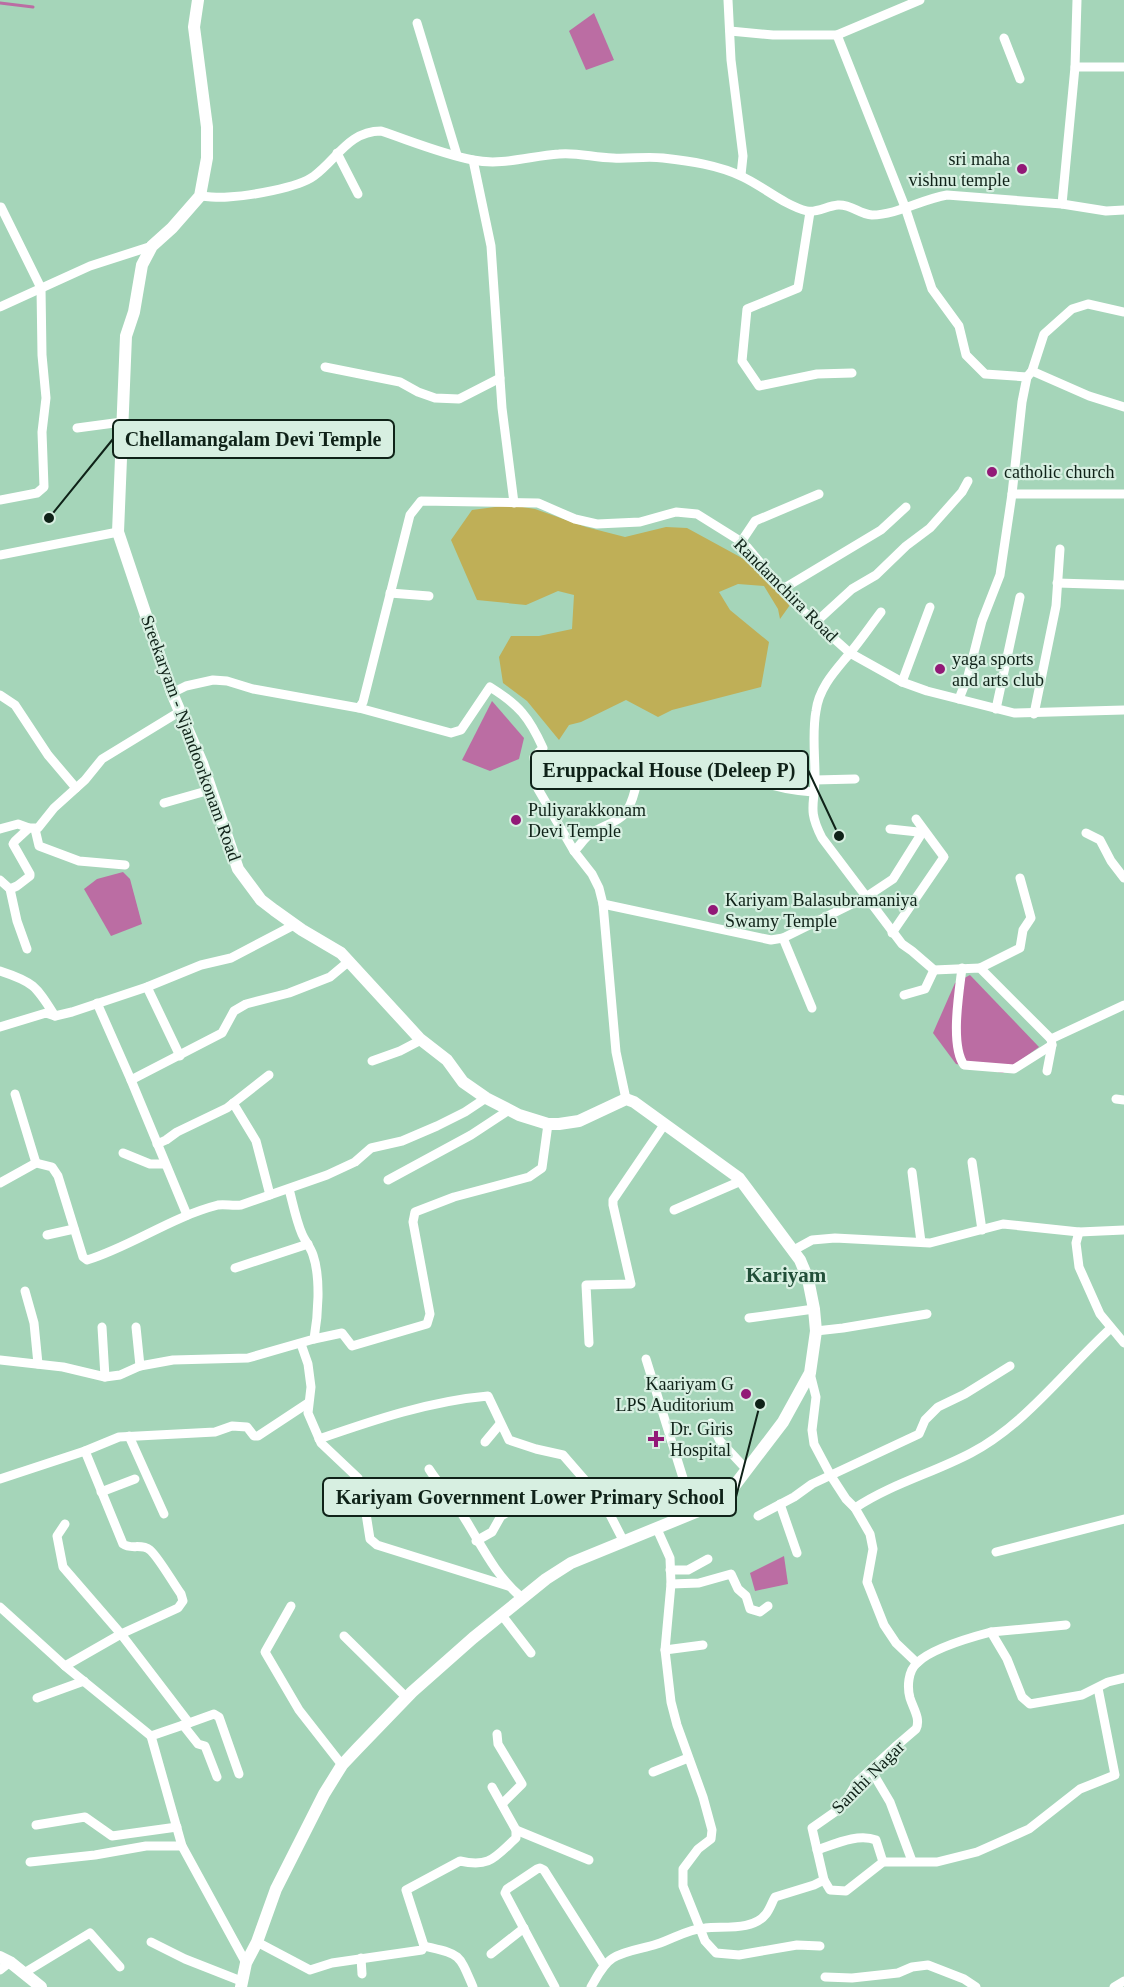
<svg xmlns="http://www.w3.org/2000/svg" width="1124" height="1987" font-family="'Times New Roman',serif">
  <rect width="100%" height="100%" fill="#a5d5b9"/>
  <path fill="#bfaf57" d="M510,505L535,509L586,527L625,537L666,527L687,528L742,558L763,573L790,605L780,619L778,609L764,586L738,584L719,592L730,610L769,642L761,687L672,710L658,717L626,700L581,722L569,725L559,740L527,701L503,683L499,657L511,636H539L572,629L574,595L558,591L526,605L477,600L451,540L472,510Z"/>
  <g fill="#bb6da3">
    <path d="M594,13L614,60L586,70L569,31Z"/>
    <path d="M492,701L524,738L519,759L490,771L462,760Z"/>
    <path d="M123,872L130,879L142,924L111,936L84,889L97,879Z"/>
    <path d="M970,975L1039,1047L1003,1073L956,1064L933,1033L955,983Z"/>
    <path d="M784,1556L788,1584L755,1591L750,1573Z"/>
  </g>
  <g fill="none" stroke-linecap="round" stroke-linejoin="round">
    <path stroke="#bb6da3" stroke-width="3" d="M0,3L33,7"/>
    <g stroke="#fff" stroke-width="9">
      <path d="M728,0L731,60L743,156L741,175"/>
      <path d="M417,23L457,155"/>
      <path d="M730,31L773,35H837L920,0"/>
      <path d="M837,35L905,207L932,289L959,326L966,355L985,374L1027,377L1022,402L1012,494"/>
      <path d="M1004,38L1020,79"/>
      <path d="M1075,67H1124"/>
      <path d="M337,153L358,194"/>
      <path d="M473,160L491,246L502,408L514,503"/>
      <path d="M200,196C209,197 219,198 228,197C248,196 298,188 314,176C337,159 349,131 381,131C411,141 442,154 473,160C502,166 530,156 559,154C577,152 595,158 613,158C630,159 646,156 663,158C689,161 719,165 743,177C764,187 784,205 807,211C817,213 827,206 838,205C851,204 859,214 872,215C897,215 922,199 947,195L1062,204L1106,211L1124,210"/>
      <path d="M1062,204L1075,67L1077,0"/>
      <path d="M810,212L798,288L747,309L742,361L759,386L817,374L852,373"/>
      <path d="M0,307L90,266L152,246"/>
      <path d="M325,367L400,382L418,392L435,398L459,399L500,378"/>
      <path d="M1032,371L1089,396L1124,407"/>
      <path d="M1027,377L1032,371L1044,334L1072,309L1088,304L1124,312"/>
      <path d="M77,428L122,422"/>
      <path d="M0,500L37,493L44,487L42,432L46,398L42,355L41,288L1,207"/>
      <path d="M741,542L755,521L819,494"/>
      <path d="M0,555L118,532"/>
      <path d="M1057,583L1124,585"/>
      <path d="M781,590L881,530L906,507"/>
      <path d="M390,593L429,596"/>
      <path d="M881,612C871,625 861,640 850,653C836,670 819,687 816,711C812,732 815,755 815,776C815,805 807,809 822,838L902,944L912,951L934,970L980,968L1051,1039"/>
      <path d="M816,622L852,589L876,575L906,546L930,528L962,492L968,481"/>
      <path d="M902,682L930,607"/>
      <path d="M172,693L186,686L213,680L227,681L253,689L359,708L451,733L461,730L490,687C519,705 529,717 543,748L534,757L538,789L574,851L592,874L599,888L603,904L616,1052L626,1099"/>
      <path d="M0,695L15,705L48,755L76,788"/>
      <path d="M959,699L968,676L982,621L1000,575L1012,494H1124"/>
      <path d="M359,708L363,702L410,515L421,501L538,503L575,519L597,524L640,522L676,512L697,514L737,539L747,547L793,602L850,653L902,682L927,691L1014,713L1124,710"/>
      <path d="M996,709L1020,597"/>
      <path d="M1034,714L1056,606L1060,549"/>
      <path d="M724,755C746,782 780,790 813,792"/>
      <path d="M815,780L855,779"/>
      <path d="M164,803L210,790"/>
      <path d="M0,829L18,824L29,828H38L54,808L85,780L102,759L179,712"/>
      <path d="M35,829L39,846L79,861L125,865"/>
      <path d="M1086,833L1100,840L1111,861L1124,878"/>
      <path d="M574,851C580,846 584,838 590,834C615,818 626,825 635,790L620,757"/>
      <path d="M0,880L10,889L17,921L27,949"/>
      <path d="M10,889L17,886L30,876V874L13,844L15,841L29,828"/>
      <path d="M603,904L771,940L783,938L866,897L893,879L920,836L918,832L890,829"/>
      <path d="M892,933L944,857L916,819"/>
      <path d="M783,938L812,1008"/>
      <path d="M962,968C959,993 950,1045 964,1065L1014,1069L1052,1045L1051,1039"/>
      <path d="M980,968L1020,948L1023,930L1031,918L1020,878"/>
      <path d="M0,971C34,982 36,986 55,1016"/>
      <path d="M147,987L180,1056"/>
      <path d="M904,995L925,989L934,970"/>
      <path d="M97,1003L131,1080L187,1215"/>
      <path d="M0,1027L46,1013L55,1016L72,1012L147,987L201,965L231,958L294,925"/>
      <path d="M1051,1039L1124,1005"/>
      <path d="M372,1061L400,1051L421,1040"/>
      <path d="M1047,1071L1052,1045"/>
      <path d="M131,1080L222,1033L234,1011L246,1004L289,993L330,977L348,962"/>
      <path d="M15,1094L36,1163"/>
      <path d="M1116,1099L1124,1100"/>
      <path d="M233,1103L256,1141L270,1195"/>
      <path d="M157,1144L166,1140L177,1132L227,1108L269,1075"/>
      <path d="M123,1153L150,1164H165"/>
      <path d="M972,1162L982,1230"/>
      <path d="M912,1172L921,1242"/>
      <path d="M388,1180L471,1135L509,1110"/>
      <path d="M0,1183L36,1163L52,1167L58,1176L83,1257L87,1260C132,1246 171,1217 218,1205C225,1204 233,1206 241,1205L327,1175L355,1162L371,1148L402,1141L437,1126L465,1112L486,1098"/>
      <path d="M674,1210L741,1181"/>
      <path d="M1079,1232L1076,1243L1079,1267L1100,1314L1124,1343"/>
      <path d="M47,1235L74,1229"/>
      <path d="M792,1251L812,1240L835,1238L930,1243L1003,1224L1079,1232L1124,1230"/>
      <path d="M235,1268L308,1244"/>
      <path d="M25,1291L34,1323L38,1364"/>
      <path d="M749,1318L814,1309"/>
      <path d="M136,1327L140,1366"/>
      <path d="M816,1331L843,1328L927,1314"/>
      <path d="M314,1339L342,1333L352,1346L427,1324L430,1314L413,1222L415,1212L454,1197L529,1177L542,1168L548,1124"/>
      <path d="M589,1343L586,1285L631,1284L613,1205V1200L664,1125"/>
      <path d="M301,1344L308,1364L311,1387L308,1413L321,1443L358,1478L362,1488L370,1539L377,1545L508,1586"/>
      <path d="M646,1359L683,1478L696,1512"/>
      <path d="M0,1360L63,1367L105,1377L102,1327"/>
      <path d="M810,1373L816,1397L812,1430L814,1444L831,1476L846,1499L855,1508L870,1534L873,1549L867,1582L884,1625L896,1643L917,1663"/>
      <path d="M105,1377L120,1375L140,1366L173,1360L248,1358L314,1339C318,1316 321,1278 313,1255C311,1248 305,1241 302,1234C296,1220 293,1204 289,1189"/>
      <path d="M711,1423L720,1441L747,1470"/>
      <path d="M129,1436L164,1514"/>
      <path d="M319,1439C374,1420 430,1401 488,1396L509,1440L536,1449L563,1455L603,1501L624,1542"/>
      <path d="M485,1442L500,1424"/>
      <path d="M85,1451L119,1437L215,1432L232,1426L247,1427L254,1436H258L308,1403"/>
      <path d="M429,1469C439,1485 452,1498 462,1514C481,1544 494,1574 521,1597"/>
      <path d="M0,1479L85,1451L123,1544C131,1550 141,1543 150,1550C159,1558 173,1583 181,1594L183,1601L178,1608L121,1634L189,1723L151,1736L182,1846L246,1963"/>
      <path d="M101,1492L135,1479"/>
      <path d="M780,1504L797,1553"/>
      <path d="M855,1508C891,1484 933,1473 971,1453C1025,1425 1066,1369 1111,1328"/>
      <path d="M758,1516L794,1497L812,1484L919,1434L925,1420L938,1407L965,1394L1010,1366"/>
      <path d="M65,1524L57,1536L63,1567L121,1634L65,1666"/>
      <path d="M657,1529L670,1558L671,1584L665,1650L671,1702L677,1725L703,1797L712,1830L711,1839L698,1849L683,1869V1886L705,1941L716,1953L739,1955L797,1945L820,1946"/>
      <path d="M476,1541L492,1532L501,1516L518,1506"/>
      <path d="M996,1552L1124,1519"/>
      <path d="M670,1570H688L708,1559"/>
      <path d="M671,1584L699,1583L731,1574L738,1589L746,1596L750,1609L760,1612L768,1606"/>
      <path d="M291,1606L265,1652L299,1710L342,1765"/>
      <path d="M0,1607L65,1666L151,1736"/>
      <path d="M501,1614L531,1653"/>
      <path d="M991,1632L1066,1625"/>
      <path d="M344,1636L407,1698"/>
      <path d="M665,1650L703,1645"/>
      <path d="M37,1698L84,1681"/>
      <path d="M189,1723L214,1714L219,1717L239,1774"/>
      <path d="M183,1725L198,1744L205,1746L217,1777"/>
      <path d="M497,1734L498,1744L522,1784L502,1804"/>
      <path d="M871,1770L890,1802L912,1861"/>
      <path d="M653,1772L688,1758"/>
      <path d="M36,1825L85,1817L112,1836L177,1827"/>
      <path d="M516,1830L589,1860"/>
      <path d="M817,1850C835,1844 858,1833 876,1840L883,1862"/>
      <path d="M30,1862L95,1855L146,1846H182"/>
      <path d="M824,1880L830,1890L846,1891L883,1862H937L977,1852L1029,1829L1080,1789L1115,1775L1098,1688"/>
      <path d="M151,1942L185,1959L241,1981"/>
      <path d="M257,1942L310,1970L332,1963L422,1950L424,1946L406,1890L460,1861C490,1868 495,1857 516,1838V1830L492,1787"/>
      <path d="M424,1946C461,1955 458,1952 473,1987"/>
      <path d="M491,1954L524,1928"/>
      <path d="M361,1958L362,1974"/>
      <path d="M0,1970L10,1962"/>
      <path d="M24,1973L90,1933L120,1967"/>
      <path d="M825,1977L852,1978L898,1973L912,1967L928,1965L964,1979L976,1987"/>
      <path d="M555,1987L505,1893L507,1889L537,1869L540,1868L544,1870L604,1965"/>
      <path d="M591,1987C597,1977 603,1964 613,1958C626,1950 642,1949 657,1944C673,1939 688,1929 705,1928C724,1926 753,1931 766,1914C770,1909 772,1902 775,1897L814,1885L824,1880L812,1828L842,1807L857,1782L895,1747L916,1729C921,1719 913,1708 910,1698C907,1687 908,1671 917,1663C931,1649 972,1637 991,1632L1007,1659L1022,1697L1030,1704L1082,1695L1108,1682L1124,1678"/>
      <path d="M1114,1987L1124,1981"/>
    </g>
    <g stroke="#fff" stroke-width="12">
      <path d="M198,0L194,27L207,127V158L200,196L172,228L152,246L142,265L134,312L126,336L118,532L172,693L202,763L238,869L261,900L274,910L302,930L341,953L420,1039L447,1060L463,1082L486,1098L519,1115L548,1124H559L579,1121L626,1099L634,1102L739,1178L800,1260L808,1279L814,1309L816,1331L810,1373L783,1422L735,1485L718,1499L696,1512L571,1563L546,1579L473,1638L412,1692L357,1749L342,1765L324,1794L276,1889L257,1942L246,1963L241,1987"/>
      <path d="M0,1957L10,1962L41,1987"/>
    </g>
  </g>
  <g fill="#921977" stroke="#d7efe1" stroke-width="2">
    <circle cx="1022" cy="169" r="6"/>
    <circle cx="992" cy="472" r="6"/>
    <circle cx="940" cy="669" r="6"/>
    <circle cx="516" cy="820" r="6"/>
    <circle cx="713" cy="910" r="6"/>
    <circle cx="746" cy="1394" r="6"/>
    <path d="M653 1430h6v6h6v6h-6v6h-6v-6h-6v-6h6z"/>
  </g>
  <g text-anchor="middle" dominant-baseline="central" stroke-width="4.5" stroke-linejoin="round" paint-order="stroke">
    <g font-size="18" fill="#0f2218" stroke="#d7efe1" text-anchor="start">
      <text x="1010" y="159" text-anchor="end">sri maha<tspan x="1010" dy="21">vishnu temple</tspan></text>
      <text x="1004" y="472">catholic church</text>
      <text x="952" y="659">yaga sports<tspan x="952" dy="21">and arts club</tspan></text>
      <text x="528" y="810">Puliyarakkonam<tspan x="528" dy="21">Devi Temple</tspan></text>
      <text x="725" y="900">Kariyam Balasubramaniya<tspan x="725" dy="21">Swamy Temple</tspan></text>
      <text x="734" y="1384" text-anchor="end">Kaariyam G<tspan x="734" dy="21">LPS Auditorium</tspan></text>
      <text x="670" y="1429">Dr. Giris<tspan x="670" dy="21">Hospital</tspan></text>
    </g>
    <g font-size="18" fill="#0f2218" stroke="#d7efe1">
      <text transform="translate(786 590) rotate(45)">Randamchira Road</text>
      <text transform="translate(191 738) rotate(70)">Sreekaryam - Njandoorkonam Road</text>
      <text transform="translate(868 1777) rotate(-45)">Santhi Nagar</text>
    </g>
    <g font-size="21" font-weight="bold" fill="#214e38" stroke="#d7efe1">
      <text x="786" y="1275">Kariyam</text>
    </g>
  </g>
  <path fill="none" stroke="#0f2218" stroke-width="2" d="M49 518L113 439M839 836L808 770M760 1404L736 1497"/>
  <g fill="#0f2218" stroke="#d7efe1" stroke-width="2">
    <circle cx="49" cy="518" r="6"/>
    <circle cx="839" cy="836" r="6"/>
    <circle cx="760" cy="1404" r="6"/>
  </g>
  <g fill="#d7efe1" stroke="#0f2218" stroke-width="2">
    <rect x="113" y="420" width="281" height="38" rx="6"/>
    <rect x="531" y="751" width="277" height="38" rx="6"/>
    <rect x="323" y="1478" width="413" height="38" rx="6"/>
  </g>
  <g font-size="20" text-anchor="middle" font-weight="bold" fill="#0f2218">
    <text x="253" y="446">Chellamangalam Devi Temple</text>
    <text x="669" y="777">Eruppackal House (Deleep P)</text>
    <text x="530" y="1504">Kariyam Government Lower Primary School</text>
  </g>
</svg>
